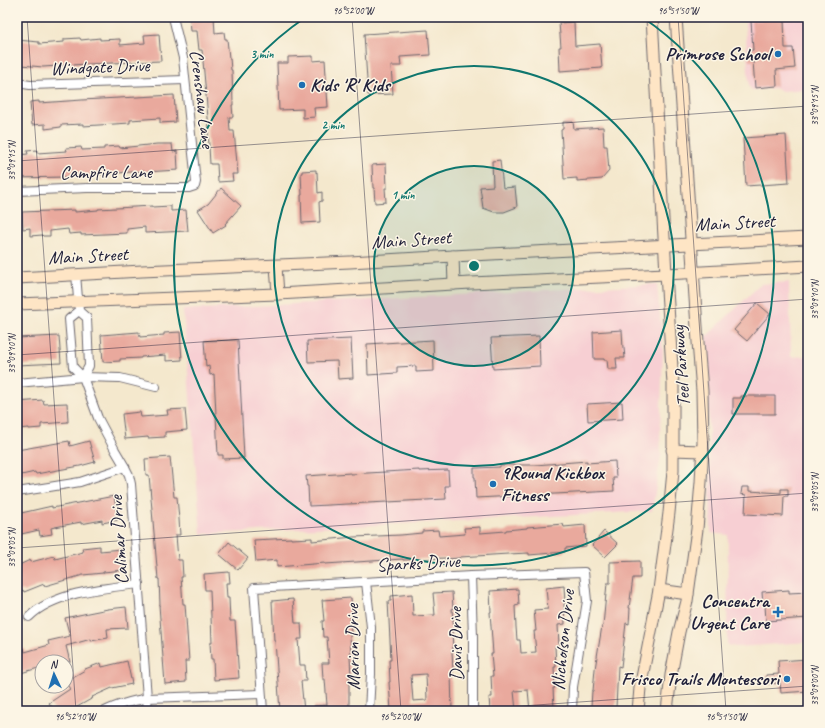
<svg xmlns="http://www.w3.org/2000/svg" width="825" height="728" font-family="Caveat,sans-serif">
  <rect width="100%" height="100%" fill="#fcf5e5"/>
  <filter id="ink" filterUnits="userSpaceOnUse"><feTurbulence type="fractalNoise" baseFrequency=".025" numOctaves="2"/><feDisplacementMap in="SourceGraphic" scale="8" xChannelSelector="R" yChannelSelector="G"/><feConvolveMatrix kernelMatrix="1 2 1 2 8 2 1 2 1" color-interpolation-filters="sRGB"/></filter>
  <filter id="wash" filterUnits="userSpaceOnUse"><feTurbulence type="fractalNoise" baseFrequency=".012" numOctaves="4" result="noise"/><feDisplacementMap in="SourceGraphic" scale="16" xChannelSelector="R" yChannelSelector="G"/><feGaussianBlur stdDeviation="0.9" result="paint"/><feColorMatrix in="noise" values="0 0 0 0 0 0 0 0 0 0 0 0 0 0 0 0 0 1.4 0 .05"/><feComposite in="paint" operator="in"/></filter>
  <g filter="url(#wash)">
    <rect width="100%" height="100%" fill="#f4e8cd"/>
    <g fill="#f7cfd3">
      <path d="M764,17H808V89L782,91L777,88L751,90V88H749L745,21H751V18Z"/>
      <path d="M789,282L791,357L808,356V642L736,647L727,645L728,535L711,533L707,336L761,284Z"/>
      <path d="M657,284L663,350L660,437L661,455L652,511L201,534L183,310Z"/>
    </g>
    <g id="blocks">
      <g fill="#e9a99d" fill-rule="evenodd">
        <path d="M190,17H214L215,33L224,32L225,39H227L229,58H230L231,70H232L233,105H232L233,117H229L230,131H234L238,174H232L233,181L218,182L217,164H210L208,129H209L202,50H199L197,31H191Z"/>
        <path d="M784,19L785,48H793L795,68L776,70L777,86L755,88L753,61H749L748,50H753L751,21Z"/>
        <path d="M574,22L575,46L600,44L602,68L560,71L559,47H561L559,23Z"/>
        <path d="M428,30L430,55L400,57L401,66H391L393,94L368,95L364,34Z"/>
        <path d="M159,34L161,61L87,64L43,67L21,65V62H17V40L39,42V44L64,42V39L80,38L81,40L100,38V40L120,39V45L145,43L144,35Z"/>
        <path d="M313,56V61L325,60L328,107L314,108L315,117L303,118V109L279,110L277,63H288V57Z"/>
        <path d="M174,95L176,122L160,123V118L130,120V123L83,126V124L61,125V127L45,129V124L32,125L30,102L39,101V103L82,100Z"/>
        <path d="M563,122H573L574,129L603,127L604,146H607L609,171L602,179L577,181V178L564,179L561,130L563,129Z"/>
        <path d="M786,135L789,183L746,186L743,138Z"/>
        <path d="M157,144H172L173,152L177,151L178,170L145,172L144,171L64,177L17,178V155L28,154L27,151L37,150V153L67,151L66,148L81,147L82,150L104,149V147L119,146L120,148Z"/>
        <path d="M500,160L503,188L515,187L517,207L504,212H494L483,208L480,187L493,186L492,161Z"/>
        <path d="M386,164L387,188H385L386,202L375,203L374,188H373L372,165Z"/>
        <path d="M316,170V173L317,172L318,193L322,192V201L319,202L320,222L302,223L301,195H302L301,173H302V171Z"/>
        <path d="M221,188L241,206L225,224L226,225L213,233L198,210L208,204Z"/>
        <path d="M152,206V207L171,206V211L186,210L188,231L145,233V227L127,229V233L81,235V233L69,234L68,229L50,231V236H43L42,235L30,236V228L23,229L22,212L75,210V212L98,210V209Z"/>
        <path d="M757,303L770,314L747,341L734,330Z"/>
        <path d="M622,330L623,349L624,348L625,358H616L617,369H608L607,360H604V359H594L593,332Z"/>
        <path d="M139,332L140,337L164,335V333L180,332L182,360L166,361V355L141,357V358L120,359V361L103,362L101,335Z"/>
        <path d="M59,336L61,363L17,365V338Z"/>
        <path d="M539,336L540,366L493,369L491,338Z"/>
        <path d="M351,339L353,378L338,379L337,361L308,362L307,341Z"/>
        <path d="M238,340L244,458L223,459V455H218L214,374L210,375L209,366L206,367L204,341Z"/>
        <path d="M433,340L434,371L416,372V366L397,367V373L368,375L367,344Z"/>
        <path d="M741,396H775V414H733V398H741Z"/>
        <path d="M43,400L44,404L67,403L68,422L41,424V428L29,429V428L17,429V402Z"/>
        <path d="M622,402L623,419L588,421L587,404Z"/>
        <path d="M185,409L187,430L165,432V437L148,438V437L125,439L122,414L140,412L141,417L168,415L167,410Z"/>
        <path d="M69,441L70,446L89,441L95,462L80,466L36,474L35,472L17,476V450Z"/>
        <path d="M170,457L174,497H177L179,519L180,535H176L178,560H182L183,577H181L183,604H185L189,661H185L186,682L165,684L159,605H160L159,579H158L149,475H146L145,459Z"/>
        <path d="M587,461V463L615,461L616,478H613L614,491L476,498L475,477H474V468L500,467V465H535Z"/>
        <path d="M419,470V471L448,470L449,486H445L446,499L309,506L308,486H307L306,476L351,473V474Z"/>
        <path d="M742,487H749V491L781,493V489H788V496H784L783,516L745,514L746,495L741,494Z"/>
        <path d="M114,496L118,520L102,523V520L81,524V522L55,527L51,528L52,534L40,536L39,530L17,535V514L52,506V508Z"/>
        <path d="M563,524L564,527L585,525L586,546L565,548V552L529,555V553L508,554L460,557V558L445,559V558L403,560V559L325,564V563L277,567V560L256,562L254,540L291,538V539L312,538V541L354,537L401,535L422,533V531L438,530L439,536L465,534L464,528L480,527V533L506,531V530L527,528V527Z"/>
        <path d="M604,531L618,544L605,557L592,545Z"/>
        <path d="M229,542L248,558L238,570L219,554Z"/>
        <path d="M100,546V551L123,549L124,570L103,572V573L83,575L45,586L44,584L24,592L23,590L17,593V566L30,560L31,562L54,556L55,559L83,552L82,548Z"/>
        <path d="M640,561V578H633L629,608H630L629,624L626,623L621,667L618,666L616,708L591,707L592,691H593L595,669L602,626H603L607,583H610V562Z"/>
        <path d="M229,572L230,583H226L227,598H229L230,621H235L239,678L214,680L213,659H211L210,643H212L210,590H205L204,574Z"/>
        <path d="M564,586L565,604H564L565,624L558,625L559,646H555L556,667H554L555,688H553L554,709L530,711L528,690L514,691L516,711H490L489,697H492L491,676H493L491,654H493L490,612H491L490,591L518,589L519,605L515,606L516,627L517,640H520L521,653L536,652L534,631H536L534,610L548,609L546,588Z"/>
        <path d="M789,590V593L808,592V618L766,621L765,605H763L762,592Z"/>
        <path d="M452,592L453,609H452L454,630H452L453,650L452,651L453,672L451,673L452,711H391L389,682H390L389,660H391L388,601H391V596L412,594L413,616L435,615L433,593ZM426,674L427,700L413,701L411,675Z"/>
        <path d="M351,598L352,614H350L351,635H350L351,656L350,657L351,677H349V711H314V706L327,705L325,679H323L322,663H329L327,637H323L322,621H324L322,600Z"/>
        <path d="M293,599L295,623H301L302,639H298L300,665H305L306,681H301L304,711H280L275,641H274L272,601Z"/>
        <path d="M126,607L128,628L107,629L108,638L91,641V639L66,646L70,662H42V667L17,674V649L24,648L25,652L49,645L48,641L70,636L65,618L88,613L108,609Z"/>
        <path d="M808,659V691L781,693L780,683L766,684V675L779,674L778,661Z"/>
        <path d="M127,661L132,684L112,688L92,697L93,698L70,711H55L49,703L70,689L66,683V681L85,670V669L101,663L102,667Z"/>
      </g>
    </g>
  </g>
  <g filter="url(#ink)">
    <use href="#blocks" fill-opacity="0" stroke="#6c676e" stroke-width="1"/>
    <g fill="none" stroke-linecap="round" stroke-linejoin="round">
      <g stroke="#6c676e" stroke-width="10">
        <g id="street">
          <path d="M17,83L30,85L185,80"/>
          <path d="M17,191L87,188H189L195,186L196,182L183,58L173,17"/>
          <path d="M76,274L79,311L87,318L89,366L83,377"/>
          <path d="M79,311L69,319L73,367L83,377L98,418L115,450L125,467L129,475L131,484L148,711"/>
          <path d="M17,383L83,377L120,378L156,387"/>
          <path d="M17,492L49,487L80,482L125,467"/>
          <path d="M471,576L473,637V711"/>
          <path d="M366,582L371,627V674L369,711"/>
          <path d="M29,617C54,592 105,588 139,584"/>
          <path d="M105,711C118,704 133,701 148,698L261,694"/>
          <path d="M263,711L254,588L471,576L584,572L587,601L573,687L572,711"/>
        </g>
      </g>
      <g stroke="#6c676e" stroke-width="13">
        <g id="secondary">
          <path d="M453,256L454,284"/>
          <path d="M276,266L278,294"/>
          <path d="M17,278L142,271L350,262L453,256L808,238"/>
          <path d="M17,304L278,294L471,283L666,274L808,266"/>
          <path d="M672,450L703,451"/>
          <path d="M659,590L688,594"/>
          <path d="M638,711L640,688L659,590L669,513L673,471V384L666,274L652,17"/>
          <path d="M667,711L671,675L679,632L687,601L697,529L701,482L703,443L702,391L698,342L676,17"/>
        </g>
      </g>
      <use href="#street" stroke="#fff" stroke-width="8"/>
      <use href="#secondary" stroke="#fee5c5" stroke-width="11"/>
    </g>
  </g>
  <path fill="none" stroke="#22223b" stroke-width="1" stroke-opacity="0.45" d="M27,17L76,711M352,17L401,711M678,17L726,711M17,161L808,106M17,355L808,299M17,548L808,493M451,711L808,686"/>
  <circle cx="474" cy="266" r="100" fill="#0f766e" fill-opacity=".12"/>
  <g fill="none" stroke="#0f766e" stroke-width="2">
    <circle cx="474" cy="266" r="100"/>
    <circle cx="474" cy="266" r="200"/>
    <path d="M642 17A300 300 0 1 1 306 17"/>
  </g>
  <g fill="#1f6fb2" stroke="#fcf5e5" stroke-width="1.5">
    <circle cx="778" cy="54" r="4"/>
    <circle cx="302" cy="85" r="4"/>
    <circle cx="493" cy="484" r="4"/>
    <path d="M776 606h4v4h4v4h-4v4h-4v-4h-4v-4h4z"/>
    <circle cx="787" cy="679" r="4"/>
  </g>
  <g text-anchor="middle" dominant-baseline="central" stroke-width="3" stroke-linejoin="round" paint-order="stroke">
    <g font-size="19" font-weight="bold" fill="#22223b" stroke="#fcf5e5" text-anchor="end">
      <text x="770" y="54">Primrose School</text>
      <text x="310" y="85" text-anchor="start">Kids 'R' Kids</text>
      <text x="501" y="473" text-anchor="start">9Round Kickbox<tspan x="501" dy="22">Fitness</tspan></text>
      <text x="769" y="601">Concentra<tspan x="769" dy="22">Urgent Care</tspan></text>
      <text x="779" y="679">Frisco Trails Montessori</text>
    </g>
    <g font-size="19" fill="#22223b" stroke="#fcf5e5">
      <text transform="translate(100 67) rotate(-2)">Windgate Drive</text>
      <text transform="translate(202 99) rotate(83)">Crenshaw Lane</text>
      <text x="106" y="172">Campfire Lane</text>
      <text transform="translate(735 223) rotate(-3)">Main Street</text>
      <text transform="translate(411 240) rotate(-4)">Main Street</text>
      <text transform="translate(88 256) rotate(-3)">Main Street</text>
      <text transform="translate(681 366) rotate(-94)">Teel Parkway</text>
      <text transform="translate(119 540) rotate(-94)">Calimar Drive</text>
      <text transform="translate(418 563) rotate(-3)">Sparks Drive</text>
      <text transform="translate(563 640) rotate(-84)">Nicholson Drive</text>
      <text transform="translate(456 644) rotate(-91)">Davis Drive</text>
      <text transform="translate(353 647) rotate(-91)">Marion Drive</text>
    </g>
  </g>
  <circle cx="474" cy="266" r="6" fill="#0f766e" stroke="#fcf5e5" stroke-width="2"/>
  <g font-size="12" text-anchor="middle" font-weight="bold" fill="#0f766e" stroke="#fcf5e5" stroke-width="3" stroke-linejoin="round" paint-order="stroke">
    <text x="262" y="58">3 min</text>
    <text x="333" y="129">2 min</text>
    <text x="403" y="199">1 min</text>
  </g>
  <rect width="825" height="728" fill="none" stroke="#fcf5e5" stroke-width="44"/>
  <g transform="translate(54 674) rotate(356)"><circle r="19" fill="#fcf5e5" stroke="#a5a1a1"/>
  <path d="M0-3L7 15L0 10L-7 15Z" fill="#1f6fb2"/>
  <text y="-6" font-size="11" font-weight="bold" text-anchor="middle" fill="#22223b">N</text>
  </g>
  <rect x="22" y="22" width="781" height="684" fill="none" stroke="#22223b" stroke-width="1.5"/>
  <g font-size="10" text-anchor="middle" fill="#22223b">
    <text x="353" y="14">96°52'00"W</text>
    <text x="678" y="14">96°51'50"W</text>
    <text transform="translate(814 106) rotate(-90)" y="4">33°09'15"N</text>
    <text transform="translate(11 161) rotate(-90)" y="4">33°09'15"N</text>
    <text transform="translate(814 300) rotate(-90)" y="4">33°09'10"N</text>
    <text transform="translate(11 354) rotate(-90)" y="4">33°09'10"N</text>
    <text transform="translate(814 493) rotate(-90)" y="4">33°09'05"N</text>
    <text transform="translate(11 548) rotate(-90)" y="4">33°09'05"N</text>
    <text transform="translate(814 686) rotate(-90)" y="4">33°09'00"N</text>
    <text x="75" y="720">96°52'10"W</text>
    <text x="400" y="720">96°52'00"W</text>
    <text x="726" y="720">96°51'50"W</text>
  </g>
</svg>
